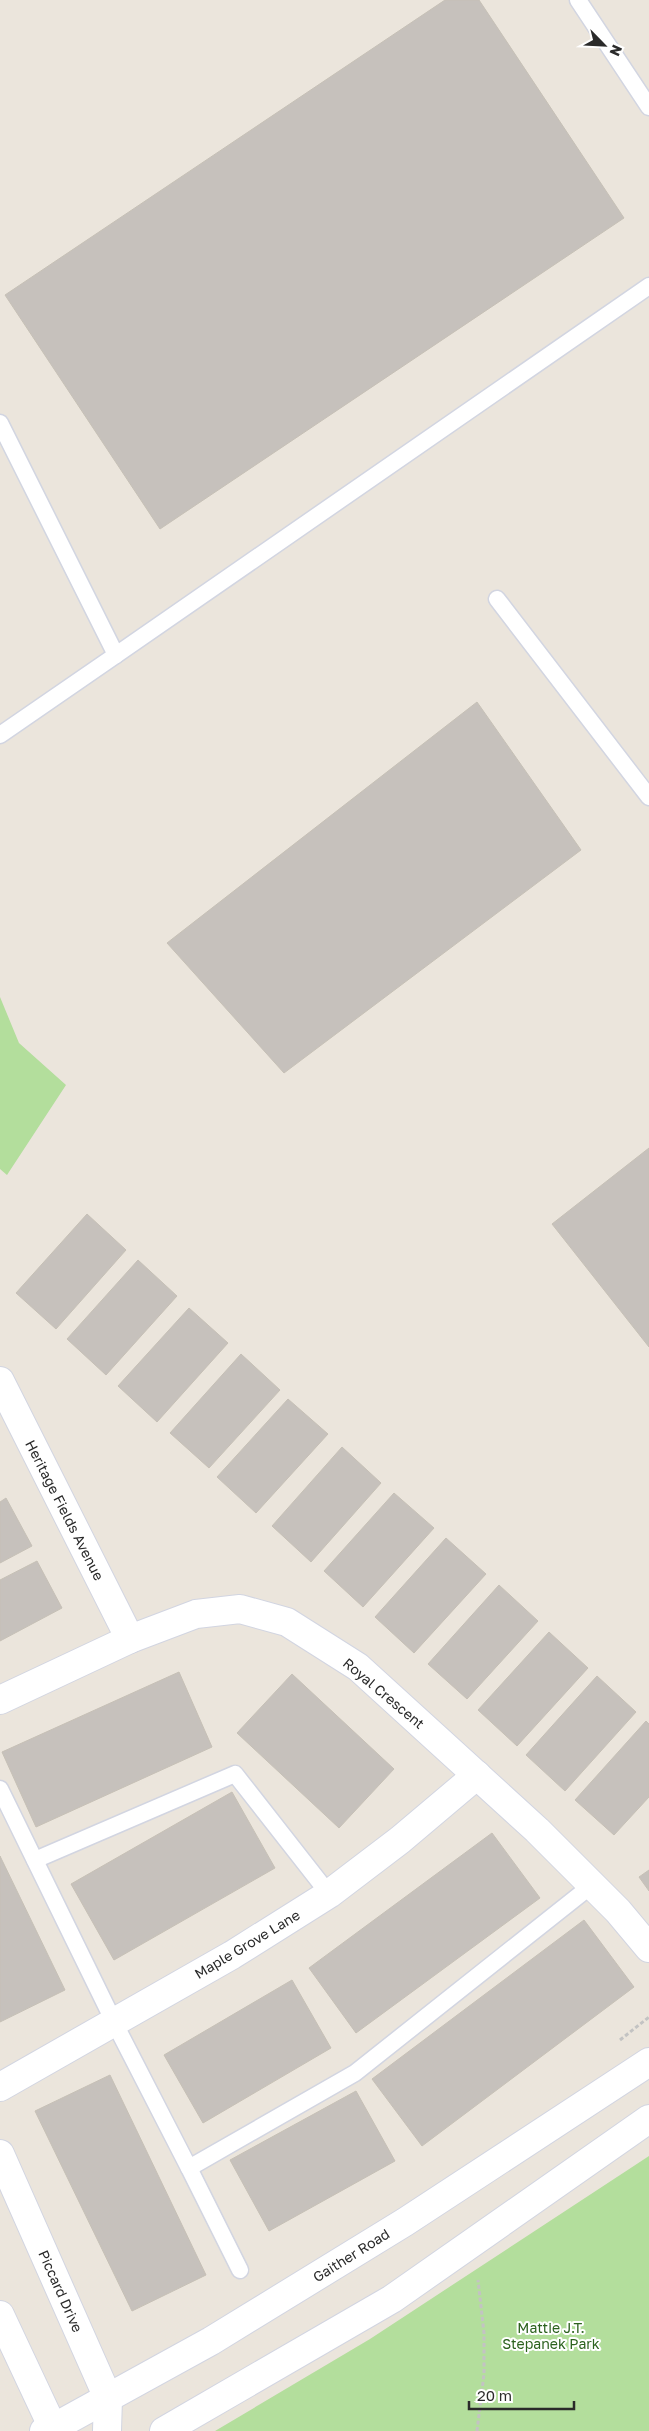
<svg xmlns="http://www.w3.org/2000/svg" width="649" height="2431" font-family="'Golos Text',sans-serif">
  <rect width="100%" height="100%" fill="#ebe5dc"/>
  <g fill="#b3de9c">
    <path d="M0,997L19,1043L66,1085L7,1175L0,1169Z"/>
    <path d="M649,2156V2431H215L370,2339Z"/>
  </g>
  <g fill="#c6c1bc" stroke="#c6c0b6">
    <path d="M445,0H479L624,218L160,529L5,295Z"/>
    <path d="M477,702L581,850L284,1073L167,943Z"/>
    <path d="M649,1148V1347L552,1224Z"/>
    <path d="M87,1214L126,1250L56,1329L16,1293Z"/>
    <path d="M138,1260L177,1296L106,1375L67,1339Z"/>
    <path d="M189,1308L228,1343L157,1422L118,1386Z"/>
    <path d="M241,1354L280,1390L209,1468L170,1433Z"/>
    <path d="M288,1399L328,1434L256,1513L217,1477Z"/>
    <path d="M342,1447L381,1483L311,1562L272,1526Z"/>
    <path d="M394,1493L434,1528L363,1607L324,1571Z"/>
    <path d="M6,1498L32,1546L0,1563V1502Z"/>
    <path d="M446,1538L486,1574L414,1653L375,1617Z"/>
    <path d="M37,1561L62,1608L0,1641V1580Z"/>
    <path d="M499,1585L538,1621L467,1699L428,1664Z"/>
    <path d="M549,1632L588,1668L517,1746L478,1710Z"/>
    <path d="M179,1672L212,1747L36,1827L2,1752Z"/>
    <path d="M292,1674L394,1769L339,1828L237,1733Z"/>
    <path d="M597,1676L636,1712L565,1791L526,1755Z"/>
    <path d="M646,1721L649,1724V1797L614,1835L575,1800Z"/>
    <path d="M232,1792L275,1868L114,1960L71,1884Z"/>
    <path d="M492,1833L540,1898L356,2033L309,1968Z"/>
    <path d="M0,1856L65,1990L0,2022Z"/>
    <path d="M649,1870V1891L639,1877Z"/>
    <path d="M584,1920L634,1987L422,2146L372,2079Z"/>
    <path d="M292,1980L331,2048L203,2123L164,2055Z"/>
    <path d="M110,2075L206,2275L132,2311L35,2111Z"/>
    <path d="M356,2091L395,2161L269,2231L230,2160Z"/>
  </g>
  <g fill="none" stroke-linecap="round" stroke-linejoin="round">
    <g stroke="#d2d5e1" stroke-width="19">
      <g id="service">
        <path d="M578,0L649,107"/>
        <path d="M0,423L116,655L649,286"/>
        <path d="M497,599L649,797"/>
        <path d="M0,735L116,655"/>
        <path d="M0,1789L114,2022L189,2168L355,2073L592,1885"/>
        <path d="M35,1860L235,1774L329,1894"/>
        <path d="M189,2168L240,2270"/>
      </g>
    </g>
    <g stroke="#d2d5e1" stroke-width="30">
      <g id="minor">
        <path d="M0,1381L130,1639"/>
        <path d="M0,1700L130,1639L196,1614L240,1609L287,1622L358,1667L537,1830L618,1911L649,1948"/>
        <path d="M0,2087L232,1955L329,1894L400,1840L477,1775"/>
      </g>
    </g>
    <g stroke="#d2d5e1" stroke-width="30">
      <g id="tertiary">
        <path d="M0,2154L108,2398L107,2431"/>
        <path d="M0,2315L53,2428L57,2431"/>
      </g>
    </g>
    <g stroke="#d2d5e1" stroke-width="30">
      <g id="secondary">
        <path d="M44,2431L53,2428L211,2341L405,2222L649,2062"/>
        <path d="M164,2431L392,2299L649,2119"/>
      </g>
    </g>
    <g stroke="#c3c3c3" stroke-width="3" stroke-dasharray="4 2.5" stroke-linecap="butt">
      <path d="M620,2040L649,2017"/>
      <path d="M477,2431L484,2374V2333L478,2280"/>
    </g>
    <use href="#service" stroke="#fff" stroke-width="16"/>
    <use href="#minor" stroke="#fff" stroke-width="28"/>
    <use href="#tertiary" stroke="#fff" stroke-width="28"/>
    <use href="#secondary" stroke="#fff" stroke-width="28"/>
  </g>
  <g text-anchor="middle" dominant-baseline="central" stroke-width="4" stroke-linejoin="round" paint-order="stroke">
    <g font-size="14" fill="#2a2a2a" stroke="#fff">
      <text transform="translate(65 1510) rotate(63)">Heritage Fields Avenue</text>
      <text transform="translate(384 1693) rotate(40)">Royal Crescent</text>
      <text transform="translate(247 1944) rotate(-31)">Maple Grove Lane</text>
      <text transform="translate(351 2255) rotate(-32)">Gaither Road</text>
      <text transform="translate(61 2291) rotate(66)">Piccard Drive</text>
    </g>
    <g font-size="14" fill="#2c621e" stroke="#fff">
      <text x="551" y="2327">Mattie J.T.<tspan x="551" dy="16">Stepanek Park</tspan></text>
    </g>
  </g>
  <g transform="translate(604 45) rotate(114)" stroke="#ffffff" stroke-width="4" paint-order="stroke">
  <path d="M0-4L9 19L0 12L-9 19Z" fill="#2a2a2a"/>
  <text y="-8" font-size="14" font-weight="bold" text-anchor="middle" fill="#2a2a2a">N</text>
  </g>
  <path d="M469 2401v8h105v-8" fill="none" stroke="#2a2a2a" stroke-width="2.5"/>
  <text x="477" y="2401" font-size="15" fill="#2a2a2a" stroke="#ffffff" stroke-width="4" paint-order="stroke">20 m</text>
</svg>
